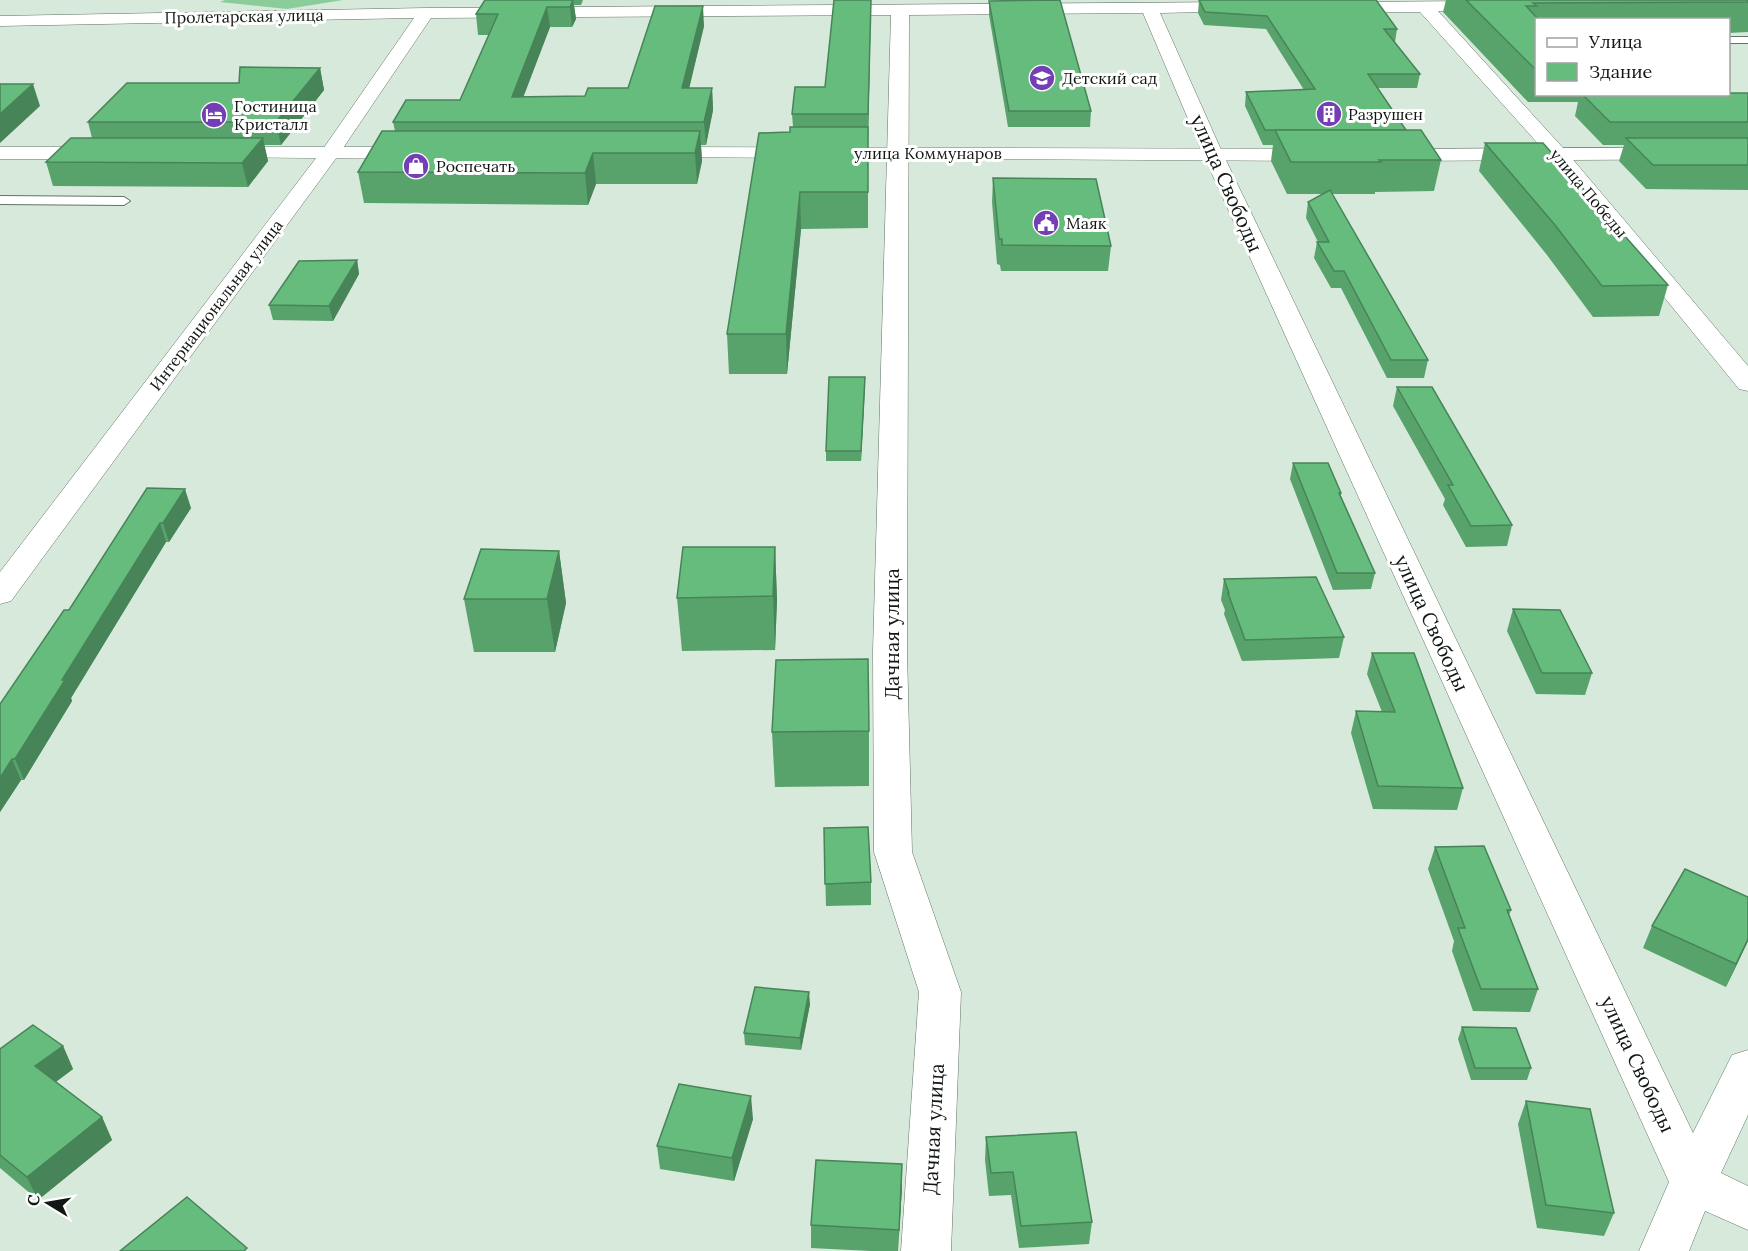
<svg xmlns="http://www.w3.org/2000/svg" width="1748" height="1251" font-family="Lora,serif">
  <rect width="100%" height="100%" fill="#d6e9da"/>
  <path fill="#8bcd9a" d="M225,0H343L287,9L220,2Z"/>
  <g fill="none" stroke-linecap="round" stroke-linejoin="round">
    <g stroke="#637466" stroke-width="2">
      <g id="service">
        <rect x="1728" y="37" width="20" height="6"/>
        <path d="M0,196L124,197L130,201L124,205L0,204Z"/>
      </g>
    </g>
    <g stroke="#637466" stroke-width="1">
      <g id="minor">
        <path d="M1488,1L1494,2L1497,6L1494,10L1438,11L1564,149L1748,366V391L1739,389L1550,157L1420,12H1336L1330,11L1327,7L1330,3L1336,2Z"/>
        <path d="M1242,2L1248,3L1251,7L1248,11L1160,13L1223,154L1693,1133L1732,1055L1748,1050V1115L1721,1173L1748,1186V1230L1705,1211L1689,1251H1639L1669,1182L1203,154L1143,13L909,15L907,651L912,852L961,992L951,1251H901L919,992L874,852L873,651L891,15L431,18L337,157L11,601L0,604V572L323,149L414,18L0,26V16L426,8Z"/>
      </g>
    </g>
    <g stroke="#637466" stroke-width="1">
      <g id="secondary">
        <path d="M0,147H99L106,149L109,153L106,157L99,159H0Z"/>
        <path d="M223,147H414L421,149L424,153L421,157L414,159L216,157L213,153L216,149Z"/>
        <path d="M658,147L1317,149L1324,151L1327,155L1324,159L1317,161L651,157L648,153L651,149Z"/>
        <path d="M1748,147V159L1393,161L1386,159L1383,155L1386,151L1393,149Z"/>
      </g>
    </g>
    <use href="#service" fill="#fff" fill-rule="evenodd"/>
    <use href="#minor" fill="#fff" fill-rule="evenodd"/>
    <use href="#secondary" fill="#fff" fill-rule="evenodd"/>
  </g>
  <g fill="#58a26c">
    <path d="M485,0H583L581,5H574L576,19L572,27H550L523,97L585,96L628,88L704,26L689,88H712L713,110L706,145H701L702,161L697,184H596L588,205L364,203L358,172L395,131L393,122L460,100L489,35H478L476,14Z"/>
    <path d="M871,0L868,143V228L801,229L787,374H729L727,334L790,132L793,127L792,114L825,87Z"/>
    <path d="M1199,0L1397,29L1395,42L1420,74L1417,88H1378L1406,130L1441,160L1434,191L1375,192V194H1332L1428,360L1424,378H1387L1341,288H1331L1314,258L1317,242H1318L1306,218L1308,202L1324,194H1287L1271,161L1273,145H1263L1245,106L1246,92L1304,90L1266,29L1204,25L1198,13Z"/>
    <path d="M1446,0H1748V32L1728,33V20H1536V94H1728L1748,93V190L1646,189L1619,161L1624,145H1603L1575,116L1578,102H1528L1443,12Z"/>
    <path d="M989,1L1091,111L1090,127H1008L989,15Z"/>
    <path d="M320,68L324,90L281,145H264L268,161L248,187L53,186L46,162L92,138L88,122L239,83Z"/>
    <path d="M1485,143L1668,285L1659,316L1593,317L1547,255L1479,171Z"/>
    <path d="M993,178L1111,246L1108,271H1001L1000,265L997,264L992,202Z"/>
    <path d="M357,260L359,274L333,321L273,320L269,305Z"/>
    <path d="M865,377L861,461H826V451Z"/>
    <path d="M1397,387L1512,525L1507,546L1466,547L1443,505L1445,499L1393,406Z"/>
    <path d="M1293,463L1341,493V496L1375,573L1371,589L1333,590L1290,479Z"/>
    <path d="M147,488L191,508L169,542H166L71,698L72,701L24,780H21L0,812V704L69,610Z"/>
    <path d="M775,547L777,600L775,650L682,651L677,598Z"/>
    <path d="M559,551L566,603L555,652H474L464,599Z"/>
    <path d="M1224,579L1344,637L1339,658L1242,661L1224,614L1225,610L1221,600Z"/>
    <path d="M1513,609L1592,673L1585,695L1536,694L1507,631Z"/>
    <path d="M1372,653L1463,788L1457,810L1373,809L1351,733L1356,711L1382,712L1367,674Z"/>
    <path d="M869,731V786L775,787L772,732Z"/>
    <path d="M824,828L871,882V905L826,906Z"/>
    <path d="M1435,847L1511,910L1509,915L1538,989L1530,1012L1473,1011L1452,951L1454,941L1428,869Z"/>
    <path d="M1652,926L1748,941L1726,987L1643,948Z"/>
    <path d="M810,1004L801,1050L745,1045L744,1033Z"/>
    <path d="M1462,1027L1531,1068L1527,1080H1471L1458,1039Z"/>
    <path d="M63,1046L73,1069L56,1082L102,1117L112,1140L38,1200L0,1168V1049Z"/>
    <path d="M1526,1101L1614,1213L1604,1236L1537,1228L1518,1124Z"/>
    <path d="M753,1119L734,1181L660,1169L657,1146Z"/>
    <path d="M986,1137L1092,1222L1089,1244L1019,1248L1011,1195L989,1196L985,1160Z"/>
    <path d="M902,1187L898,1251H871L811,1248V1225Z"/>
  </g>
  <g fill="#478458">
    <path d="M573,0L576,19L572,27L570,7Z"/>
    <path d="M871,0L868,143V228V114Z"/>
    <path d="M703,6L704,26L684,110L682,88Z"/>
    <path d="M547,7L550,27L515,119L512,97Z"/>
    <path d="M320,68L324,90L281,145L276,122Z"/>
    <path d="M33,84L40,106L0,143V114Z"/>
    <path d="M712,88L713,110L706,145L704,122Z"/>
    <path d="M700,131L702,161L697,184L695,153Z"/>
    <path d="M263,138L268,161L248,187L242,163Z"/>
    <path d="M593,153L596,184L588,205L585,173Z"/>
    <path d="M800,192L801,229L787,374L786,334Z"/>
    <path d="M357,260L359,274L333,321L329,306Z"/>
    <path d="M865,377V387L861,461V451Z"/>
    <path d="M185,489L191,508L169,542L163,523Z"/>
    <path d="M160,523L166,542L71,698L72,701L24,780L15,759L62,680Z"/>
    <path d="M775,547L777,600L775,650L773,596Z"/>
    <path d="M559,551L566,603L555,652L547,599Z"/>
    <path d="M12,759L21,780L0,812V778Z"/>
    <path d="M1748,939V941L1726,987L1736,964Z"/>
    <path d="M809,992L810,1004L801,1050L800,1038Z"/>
    <path d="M63,1046L73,1069L46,1089L35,1066Z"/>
    <path d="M751,1096L753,1119L734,1181L732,1158Z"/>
    <path d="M102,1117L112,1140L38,1200L27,1177Z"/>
    <path d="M902,1164V1187L898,1251L899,1230Z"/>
  </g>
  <g fill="#66bc7d" stroke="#478458" stroke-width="1.5">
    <path d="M485,0H573L570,7H547L512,97L585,96L588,88H628L655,6H703L682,88H712L704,122H393L406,100H460L498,14H476Z"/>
    <path d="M834,0H871L868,114H792L795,87H825Z"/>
    <path d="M1060,0L1091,111H1009L989,1Z"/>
    <path d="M1199,0H1376L1397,29H1384L1420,74H1368L1406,130H1265L1246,92L1315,89L1267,16L1205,12Z"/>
    <path d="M1466,0H1748V2L1533,3L1537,6H1526L1539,20H1536V70Z"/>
    <path d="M240,67L320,68L276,122H88L127,83H239Z"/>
    <path d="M0,84H33L0,114Z"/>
    <path d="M1728,93H1748V122H1610L1582,94H1728Z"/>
    <path d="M790,127H868V192H800L786,334H727L759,133L790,132Z"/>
    <path d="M1275,130H1421L1441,160H1379L1381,162H1291Z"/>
    <path d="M382,131H700L695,153H593L585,173L358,172Z"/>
    <path d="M71,138H263L242,163L46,162Z"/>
    <path d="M1626,138H1748V165H1653Z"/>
    <path d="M1485,143H1543L1668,285L1602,286L1555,225Z"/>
    <path d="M993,178L1096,179L1111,246L1002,245V239H999Z"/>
    <path d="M1330,190L1428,360H1391L1344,271H1334L1317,242H1329L1308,202Z"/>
    <path d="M357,260L329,306L269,305L299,261Z"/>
    <path d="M829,377H865L861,451H826Z"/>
    <path d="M1397,387H1432L1512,525L1471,526L1448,485H1453Z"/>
    <path d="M1293,463H1328L1341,493H1339L1375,573H1337Z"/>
    <path d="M147,488L185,489L163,523H160L62,680H65L15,759H12L0,778V704L64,610H69Z"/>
    <path d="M683,547H775L773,596L677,598Z"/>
    <path d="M481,549L559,551L547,599H464Z"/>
    <path d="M1316,577L1344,637L1245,640L1228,593H1229L1224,579Z"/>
    <path d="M1513,609L1560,610L1592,673H1542Z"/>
    <path d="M1372,653H1414L1463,788L1378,786L1356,711L1395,712Z"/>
    <path d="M868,659L869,731L772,732L776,660Z"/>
    <path d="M868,827L871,882L825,884L824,828Z"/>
    <path d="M1484,846L1511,910H1507L1538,989H1481L1458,928H1465L1435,847Z"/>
    <path d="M1685,869L1748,897V939L1736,964L1652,926Z"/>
    <path d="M755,987L809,992L800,1038L744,1033Z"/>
    <path d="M33,1025L63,1046L35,1066L102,1117L27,1177L0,1155V1049Z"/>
    <path d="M1462,1027L1516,1028L1531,1068H1475Z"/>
    <path d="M679,1084L751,1096L732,1158L657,1146Z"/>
    <path d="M1526,1101L1590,1109L1614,1213L1546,1205Z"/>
    <path d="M1076,1132L1092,1222L1021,1226L1013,1172L991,1173L986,1137Z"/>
    <path d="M816,1160L902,1164L899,1230L811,1225Z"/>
    <path d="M187,1197L247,1248L244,1251H120Z"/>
  </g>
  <defs>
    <g id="school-disc" transform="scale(1.35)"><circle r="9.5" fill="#743eb5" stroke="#fff"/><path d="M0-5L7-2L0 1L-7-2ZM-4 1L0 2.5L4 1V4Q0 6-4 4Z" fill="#fff"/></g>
    <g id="building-disc" transform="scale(1.35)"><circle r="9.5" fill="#743eb5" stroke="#fff"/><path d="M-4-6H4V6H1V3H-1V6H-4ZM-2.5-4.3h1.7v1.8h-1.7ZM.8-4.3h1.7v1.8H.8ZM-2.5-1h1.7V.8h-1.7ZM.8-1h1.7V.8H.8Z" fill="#fff"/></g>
    <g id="hotel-disc" transform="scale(1.35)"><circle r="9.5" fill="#743eb5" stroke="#fff"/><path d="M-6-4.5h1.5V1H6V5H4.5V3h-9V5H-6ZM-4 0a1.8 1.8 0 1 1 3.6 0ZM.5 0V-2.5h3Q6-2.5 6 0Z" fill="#fff"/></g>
    <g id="shop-disc" transform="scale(1.35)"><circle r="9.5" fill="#743eb5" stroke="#fff"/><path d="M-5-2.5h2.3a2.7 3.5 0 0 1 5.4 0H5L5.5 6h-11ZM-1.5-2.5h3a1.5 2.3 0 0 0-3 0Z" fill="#fff"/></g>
    <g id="civic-disc" transform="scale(1.35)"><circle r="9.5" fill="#743eb5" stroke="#fff"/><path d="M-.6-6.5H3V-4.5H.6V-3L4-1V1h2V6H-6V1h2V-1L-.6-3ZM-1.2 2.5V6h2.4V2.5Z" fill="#fff"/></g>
  </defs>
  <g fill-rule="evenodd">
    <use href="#school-disc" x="1042" y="78"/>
    <use href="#building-disc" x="1329" y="114"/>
    <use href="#hotel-disc" x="214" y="115"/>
    <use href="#shop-disc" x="416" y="166"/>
    <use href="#civic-disc" x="1046" y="223"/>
  </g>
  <g text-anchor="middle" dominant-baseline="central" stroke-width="6" stroke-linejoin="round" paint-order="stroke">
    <g font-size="16" fill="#111712" stroke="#fff">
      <text transform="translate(244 16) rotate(-1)">Пролетарская улица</text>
      <text x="928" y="153">улица Коммунаров</text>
      <text transform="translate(1589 193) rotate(50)">улица Победы</text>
      <text transform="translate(216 305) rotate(-53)">Интернациональная улица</text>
    </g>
    <g font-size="16" fill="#111712" stroke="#fff" text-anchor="start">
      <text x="1062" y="78">Детский сад</text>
      <text x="234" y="106">Гостиница<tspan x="234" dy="18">Кристалл</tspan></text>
      <text x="1348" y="114">Разрушен</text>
      <text x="436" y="166">Роспечать</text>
      <text x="1066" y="223">Маяк</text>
    </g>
    <g font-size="20" fill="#111712" stroke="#fff">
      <text transform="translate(1227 183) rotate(66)">улица Свободы</text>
      <text transform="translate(1432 623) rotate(65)">улица Свободы</text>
      <text transform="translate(891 634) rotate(-90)">Дачная улица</text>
      <text transform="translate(1638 1064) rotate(65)">улица Свободы</text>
      <text transform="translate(933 1129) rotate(-87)">Дачная улица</text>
    </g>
  </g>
  <rect x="1535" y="18" width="195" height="78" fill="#ffffff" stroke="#a0a2a0" stroke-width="1.5"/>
  <rect x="1547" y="38" width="30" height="9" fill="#ffffff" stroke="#a0a2a0" stroke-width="1.5"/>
  <text x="1589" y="48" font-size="18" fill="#111712">Улица</text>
  <rect x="1547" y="63" width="30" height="18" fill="#66bc7d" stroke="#a0a2a0" stroke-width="1.5"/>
  <text x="1589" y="78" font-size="18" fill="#111712">Здание</text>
  <g transform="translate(48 1203) rotate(281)" stroke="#ffffff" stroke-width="4.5" paint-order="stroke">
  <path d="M0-4.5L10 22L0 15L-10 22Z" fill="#111712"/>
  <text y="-9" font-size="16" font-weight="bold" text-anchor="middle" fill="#111712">С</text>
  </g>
</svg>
